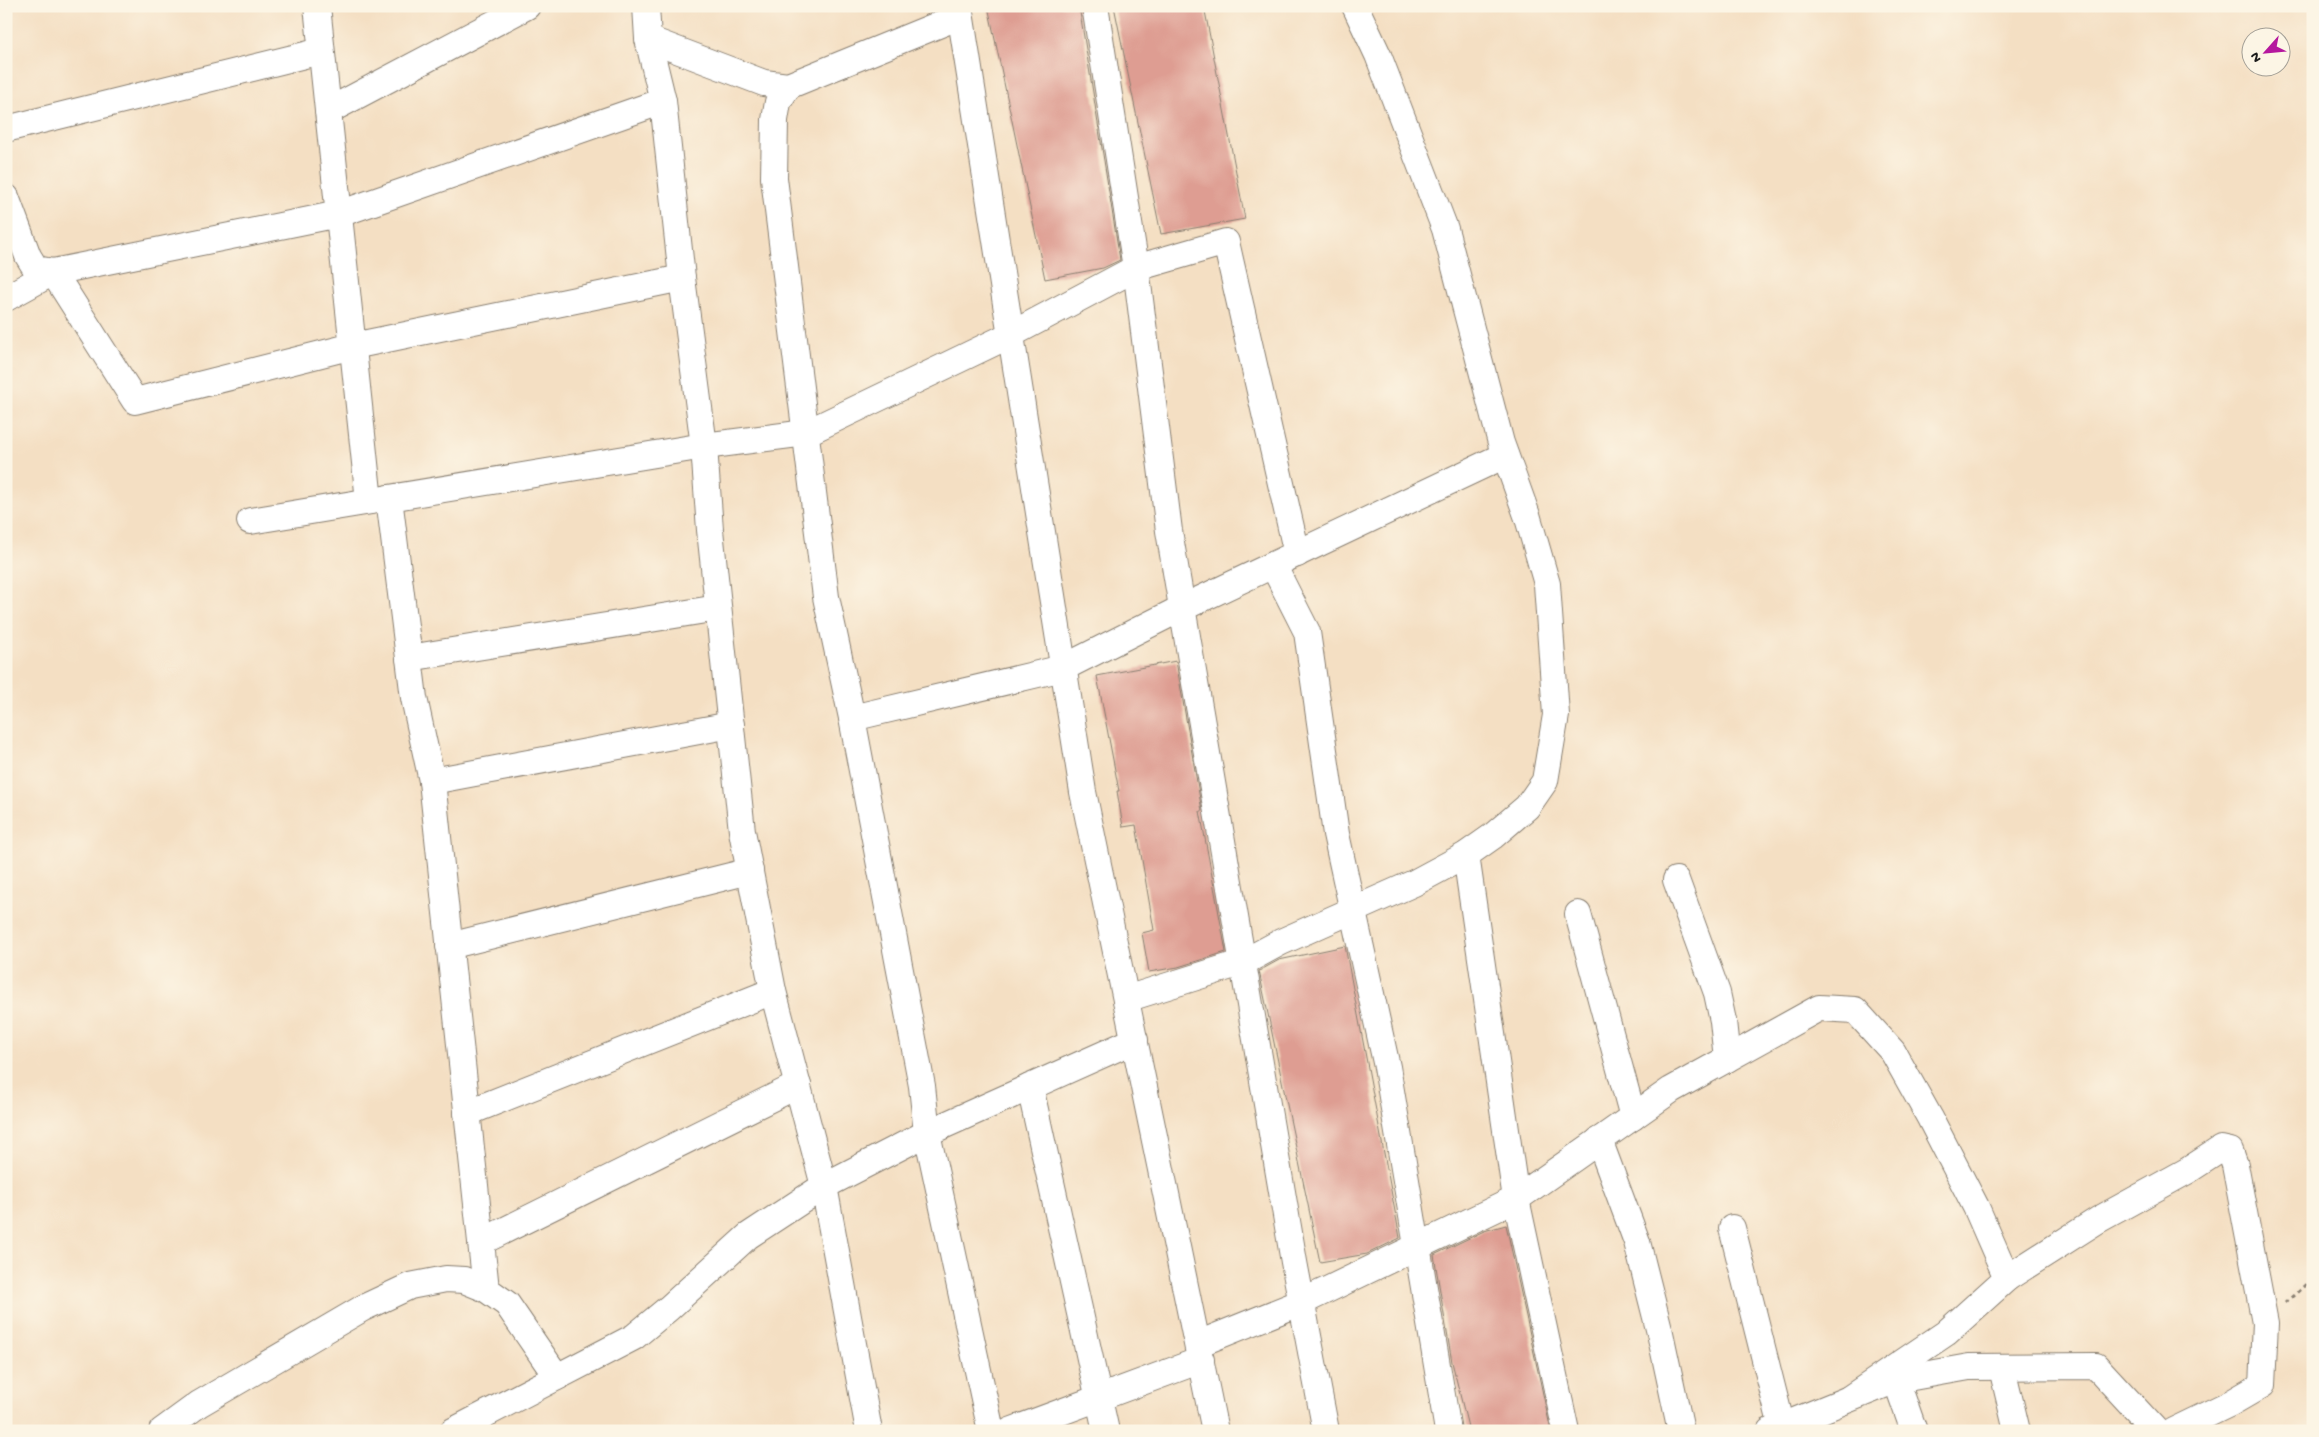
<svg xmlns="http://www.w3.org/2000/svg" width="2319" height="1437" font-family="'Gochi Hand',sans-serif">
  <rect width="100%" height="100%" fill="#fcf5e5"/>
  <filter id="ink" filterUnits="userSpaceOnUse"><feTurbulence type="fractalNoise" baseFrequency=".02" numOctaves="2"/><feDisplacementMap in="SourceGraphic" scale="10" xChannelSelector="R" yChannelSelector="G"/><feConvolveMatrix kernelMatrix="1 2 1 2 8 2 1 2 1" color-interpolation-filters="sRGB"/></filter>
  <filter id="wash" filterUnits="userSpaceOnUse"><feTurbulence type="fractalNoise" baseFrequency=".0096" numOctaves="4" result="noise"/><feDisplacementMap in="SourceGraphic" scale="20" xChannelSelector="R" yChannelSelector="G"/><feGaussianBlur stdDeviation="1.12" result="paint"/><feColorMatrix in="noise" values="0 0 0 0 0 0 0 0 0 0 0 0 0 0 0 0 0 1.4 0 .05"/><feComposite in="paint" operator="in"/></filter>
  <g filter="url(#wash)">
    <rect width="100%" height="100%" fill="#f4dfc3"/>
    <g id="blocks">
      <g fill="#de9d92">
        <path d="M988,6H1079L1120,260L1103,268L1045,279Z"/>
        <path d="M1114,6H1204L1245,219L1161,234Z"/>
        <path d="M1176,661L1202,811H1200L1226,952L1178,967L1149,972L1142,933L1154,930L1136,825L1123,827L1117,791H1119L1097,676Z"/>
        <path d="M1345,946L1400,1238L1367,1254L1320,1262L1259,971L1279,960Z"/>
        <path d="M1506,1225L1508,1234L1551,1431H1469L1452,1362L1434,1255L1484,1231Z"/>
      </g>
    </g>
  </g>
  <g filter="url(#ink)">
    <use href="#blocks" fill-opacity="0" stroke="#887e70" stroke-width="1"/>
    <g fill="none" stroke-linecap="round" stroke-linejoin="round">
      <g stroke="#887e70" stroke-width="28">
        <g id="minor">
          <path d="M317,6L369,501"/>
          <path d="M646,6L648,39L663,101L682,278L704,446L710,530L742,831L773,991L824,1186L869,1431"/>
          <path d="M959,6L1083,792L1215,1431"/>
          <path d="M1095,6L1136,268L1169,531L1294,1262L1326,1431"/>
          <path d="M648,39L764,83L788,86L960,16"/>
          <path d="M788,86L778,102L775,120L774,178L826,597L852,718L922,1086L927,1133L991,1431"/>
          <path d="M328,111L527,6"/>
          <path d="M6,129L321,51"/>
          <path d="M6,197L28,256L36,269L53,272L339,214L663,101"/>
          <path d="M6,298L53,272L135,401L353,346L682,278"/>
          <path d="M389,498L414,698L432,781L486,1289"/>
          <path d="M250,521L704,446L806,433L1010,335L1136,268L1226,242L1297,554"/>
          <path d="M1273,565L1307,632L1336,834L1387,1067L1448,1431"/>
          <path d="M409,658L718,608"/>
          <path d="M852,718L1063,668L1182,608L1505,455"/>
          <path d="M432,781L731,725"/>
          <path d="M1466,855L1516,1199L1566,1431"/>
          <path d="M1676,880L1717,993L1723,1021L1727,1059"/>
          <path d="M1578,914L1633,1117"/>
          <path d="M449,946L750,871"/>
          <path d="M1126,999L1244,962L1281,942L1414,883L1466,855L1493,836L1527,807L1545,781L1556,715L1547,584L1528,518L1501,443L1445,229L1378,55L1355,6"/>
          <path d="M1030,1087L1106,1431"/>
          <path d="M467,1113L773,991"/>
          <path d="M1599,1140L1637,1242L1660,1333L1681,1431"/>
          <path d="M1732,1228L1783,1431"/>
          <path d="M481,1242L798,1085"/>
          <path d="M2007,1278L2098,1220L2187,1171L2221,1149L2230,1151L2235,1165L2265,1323L2262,1385L2231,1403L2173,1431"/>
          <path d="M1198,1344L1302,1302L1516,1199L1671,1090L1819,1008L1855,1010L1893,1052L1930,1118L1976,1207L2007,1278L1946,1333L1850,1398"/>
          <path d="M2002,1368L2017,1431"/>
          <path d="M1896,1380L1914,1431"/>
          <path d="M162,1431L199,1404L363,1308L410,1286L446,1279L464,1280L486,1289L507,1304L557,1377"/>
          <path d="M453,1431L634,1337L669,1308L748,1236L824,1186L927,1133L1135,1040"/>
          <path d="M1010,1431L1201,1360"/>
          <path d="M1770,1431L1896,1380L1969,1367L2096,1366L2156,1431"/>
        </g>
      </g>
      <path stroke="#887e70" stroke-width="3" stroke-dasharray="4 4" stroke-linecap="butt" d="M2285,1303L2313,1278"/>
      <use href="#minor" stroke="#fff" stroke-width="26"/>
    </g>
  </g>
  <rect width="2319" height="1437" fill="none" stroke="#fcf5e5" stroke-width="25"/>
  <g transform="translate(2266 52) rotate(243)"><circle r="24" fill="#fcf5e5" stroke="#a29e95"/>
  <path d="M0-4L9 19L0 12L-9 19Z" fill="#b5179e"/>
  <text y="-8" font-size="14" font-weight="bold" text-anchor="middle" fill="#1c1c1c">N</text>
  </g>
</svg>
